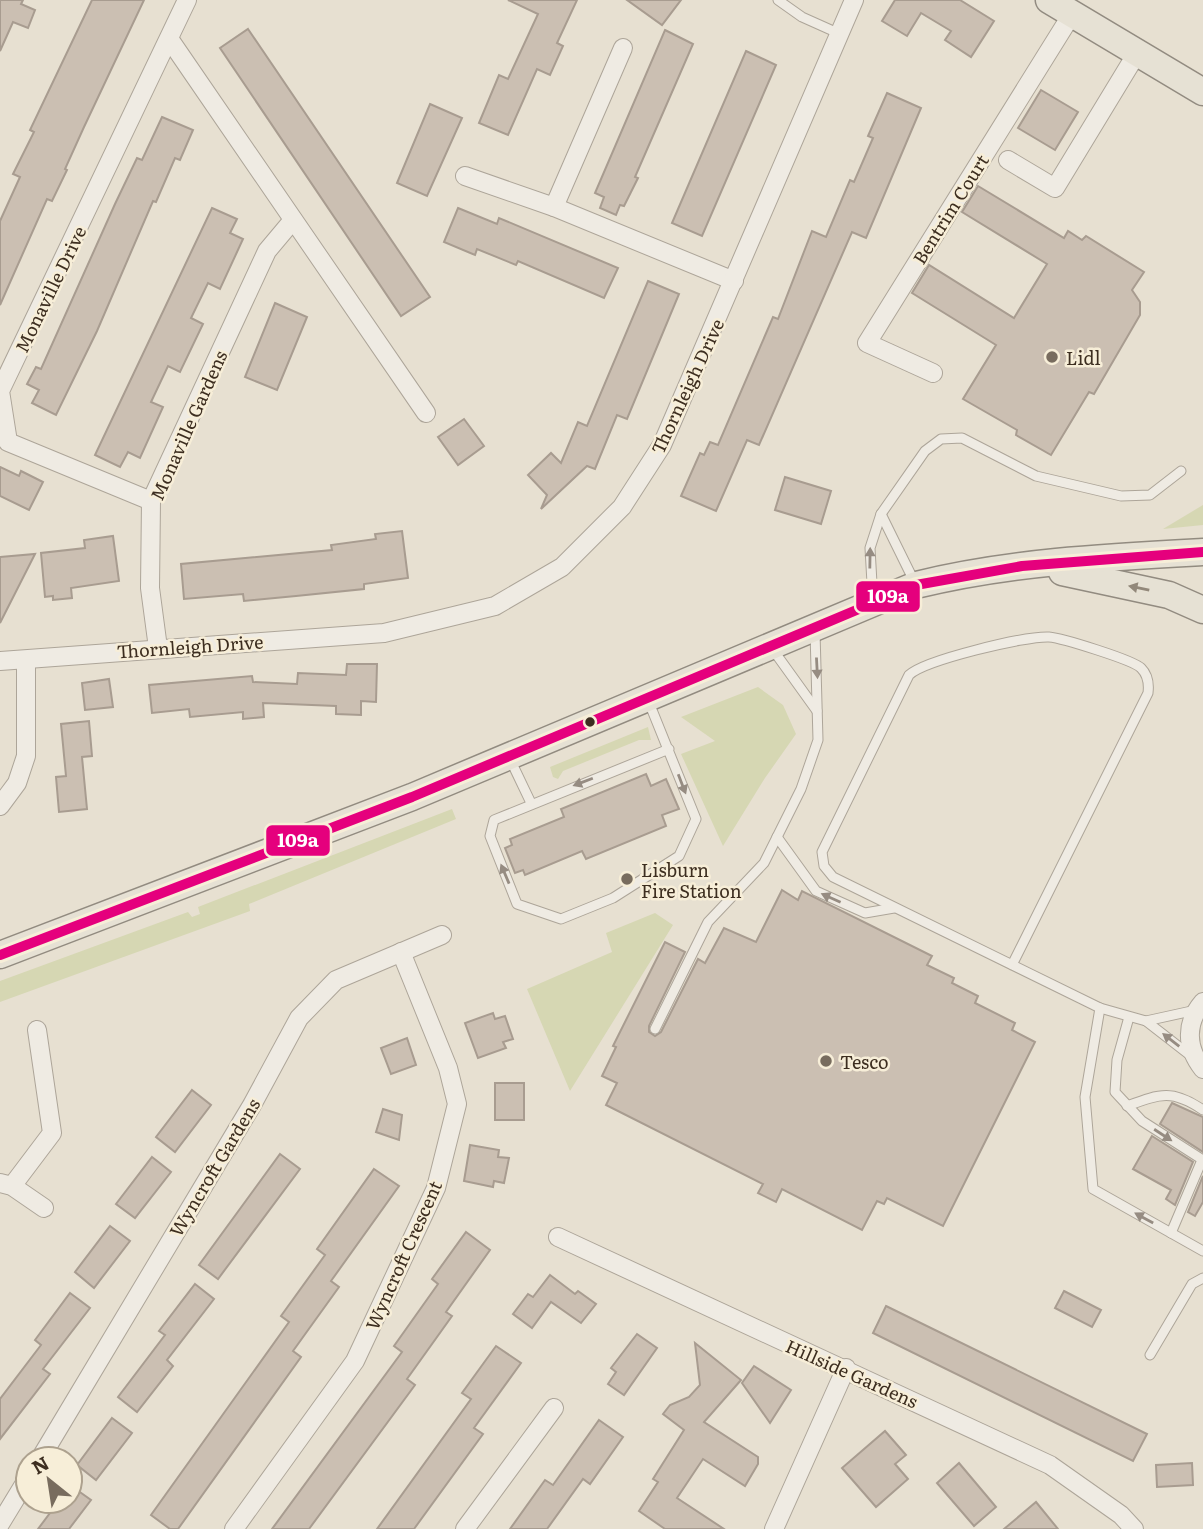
<svg xmlns="http://www.w3.org/2000/svg" width="1203" height="1529" font-family="Literata,serif">
  <rect width="100%" height="100%" fill="#e7e0d1"/>
  <g fill="#d6d7b3">
    <path d="M1203,505V525L1163,529Z"/>
    <path d="M758,687L783,705L796,734L765,778L723,846L681,754L715,741L681,717Z"/>
    <path d="M648,727L651,740H639L563,771L558,779L553,777L550,767Z"/>
    <path d="M452,809L456,819L249,904L250,911L0,1002V981L188,912L192,917L200,914L198,907Z"/>
    <path d="M655,913L673,925L570,1091L527,989L612,952L606,933Z"/>
  </g>
  <g fill="#cbbfb2" stroke="#a89c90" stroke-width="2">
    <path d="M0,0H23L21,4L35,10L28,28L13,22L0,51Z"/>
    <path d="M92,0H144L84,127L65,169L67,170L52,201L47,199L0,305V221L20,177L13,174L34,132L30,130Z"/>
    <path d="M508,0H577L557,43L563,46L550,75L537,69L508,135L479,123L499,75L508,79L538,14Z"/>
    <path d="M627,0H681L662,25Z"/>
    <path d="M895,0H960L994,21L971,57L945,40L951,31L921,13L907,36L882,21Z"/>
    <path d="M248,29L430,297L401,316L220,48Z"/>
    <path d="M665,30L693,44L635,177L638,178L624,206L620,205L616,215L600,208L604,197L595,193Z"/>
    <path d="M746,51L776,65L702,236L672,223Z"/>
    <path d="M1041,90L1078,112L1055,150L1018,128Z"/>
    <path d="M887,93L921,108L866,238L852,232L759,445L747,440L716,511L681,496L700,453L704,455L710,442L718,445L773,317L778,319L812,231L826,237L850,180L854,182L873,138L868,136Z"/>
    <path d="M430,104L462,118L427,196L397,183Z"/>
    <path d="M162,117L193,130L180,160L175,158L156,202L153,201L97,331L56,415L32,403L39,390L27,384L36,367L41,369L115,204L137,158L142,160Z"/>
    <path d="M978,186L1064,238L1068,231L1082,240L1086,236L1144,272L1132,290L1140,302V315L1094,394L1089,392L1051,455L1016,435L1017,430L963,399L996,345L912,293L929,265L1014,318L1047,264L962,212Z"/>
    <path d="M212,208L237,219L230,233L243,239L220,289L208,283L191,318L203,324L180,372L168,366L151,402L163,407L140,458L128,452L120,467L95,455Z"/>
    <path d="M458,208L497,224L499,218L618,268L604,298L518,261L516,265L477,249L475,255L444,242Z"/>
    <path d="M648,281L679,294L627,419L617,415L595,469L587,466L541,509L547,495L528,475L551,453L561,463L578,422L587,426Z"/>
    <path d="M275,303L307,317L277,390L245,377Z"/>
    <path d="M464,419L484,446L458,465L438,437Z"/>
    <path d="M0,467L19,476L21,471L43,482L29,510L0,496Z"/>
    <path d="M785,477L831,491L821,524L775,510Z"/>
    <path d="M402,531L408,578L364,584V589L296,596L244,601L243,594L184,599L181,564L332,550L331,545L376,539L375,534Z"/>
    <path d="M113,536L119,581L71,588L72,598L53,600V596L45,597L41,553L85,548L84,540Z"/>
    <path d="M35,554L0,623V557Z"/>
    <path d="M347,664H377L376,702L361,701V715L336,714V706L263,703L264,717L243,719V712L190,717L189,709L152,713L149,685L252,676L253,682L297,684L298,673L346,675Z"/>
    <path d="M109,679L113,707L85,710L82,683Z"/>
    <path d="M89,721L92,756L82,757L87,809L59,812L56,777L66,776L61,724Z"/>
    <path d="M646,774L651,786L666,779L679,809L662,815L666,826L586,859L582,851L525,875L523,870L515,873L505,848L512,845L510,839L564,817L561,809Z"/>
    <path d="M782,890L798,900L802,891L932,956L927,965L954,978L952,983L978,996L975,1003L1015,1023L1012,1030L1035,1042L943,1226L887,1198L884,1204L877,1201L862,1230L782,1189L776,1202L758,1193L763,1184L606,1105L617,1083L602,1076L616,1047L613,1046L665,942L685,952L649,1026V1032L655,1036L661,1032L698,959L705,963L724,928L756,942Z"/>
    <path d="M493,1013L495,1019L505,1016L513,1039L503,1042L506,1048L478,1058L465,1023Z"/>
    <path d="M407,1038L416,1065L391,1074L381,1048Z"/>
    <rect x="495" y="1083" width="29" height="37"/>
    <path d="M192,1090L211,1105L175,1152L156,1137Z"/>
    <path d="M1172,1103L1203,1117V1152L1160,1124Z"/>
    <path d="M383,1109L402,1115L399,1140L376,1132Z"/>
    <path d="M1152,1136L1193,1162L1175,1205L1166,1199L1171,1190L1133,1169Z"/>
    <path d="M470,1145L499,1150L498,1157L509,1158L504,1183L494,1181L493,1187L464,1181Z"/>
    <path d="M280,1154L300,1169L218,1279L199,1265Z"/>
    <path d="M152,1157L171,1172L135,1218L116,1204Z"/>
    <path d="M374,1169L399,1186L331,1281L339,1287L293,1351L301,1357L178,1529H170L151,1515L289,1322L281,1316L325,1255L317,1249Z"/>
    <path d="M1203,1176V1202L1195,1216L1188,1212Z"/>
    <path d="M110,1226L130,1241L94,1288L75,1272Z"/>
    <path d="M466,1232L490,1250L446,1312L452,1316L407,1379L415,1385L309,1529H272L402,1352L394,1346L438,1284L432,1279Z"/>
    <path d="M550,1275L575,1294L578,1291L596,1304L581,1323L551,1302L532,1328L513,1314L528,1294L533,1297Z"/>
    <path d="M195,1284L214,1299L167,1360L173,1366L137,1412L118,1397L165,1335L159,1331Z"/>
    <path d="M1064,1291L1101,1310L1092,1327L1055,1308Z"/>
    <path d="M70,1293L90,1308L43,1369L50,1374L0,1439V1399L41,1345L35,1340Z"/>
    <path d="M886,1306L1147,1434L1133,1461L873,1333Z"/>
    <path d="M637,1334L657,1348L624,1395L608,1384L616,1372L611,1368Z"/>
    <path d="M695,1343L741,1380L704,1422L758,1457V1464L745,1486L703,1459L677,1498L724,1529H665L639,1511L658,1482L653,1479L684,1430L663,1414L670,1405L689,1397L700,1385Z"/>
    <path d="M496,1346L521,1363L474,1428L483,1434L414,1529H377L471,1399L462,1393Z"/>
    <path d="M754,1366L791,1390L770,1423L742,1383Z"/>
    <path d="M112,1418L132,1433L96,1480L77,1465Z"/>
    <path d="M599,1420L623,1437L590,1484L583,1479L547,1529H510L545,1480L553,1485Z"/>
    <path d="M885,1431L906,1455L895,1464L908,1479L876,1507L842,1468Z"/>
    <path d="M959,1463L996,1507L974,1526L937,1483Z"/>
    <path d="M1192,1463L1193,1485L1157,1487L1156,1465Z"/>
    <path d="M70,1485L91,1500L69,1529H38L59,1501H70Z"/>
    <path d="M1036,1502L1058,1529H1004Z"/>
  </g>
  <g fill="none" stroke-linecap="round" stroke-linejoin="round">
    <g stroke="#ada599" stroke-width="11">
      <g id="service">
        <path d="M778,0L802,17L840,34"/>
        <path d="M881,514L914,581"/>
        <path d="M873,601L870,548L881,514L925,451L941,439L962,438L1036,476L1121,496L1150,495L1181,471"/>
        <path d="M771,647L817,711"/>
        <path d="M648,700L696,819L679,856L613,898L561,919L517,904L490,836L494,820L669,749"/>
        <path d="M509,757L531,803"/>
        <path d="M777,837L816,891L865,913L894,908"/>
        <path d="M1012,965L1148,693C1149,685 1148,675 1141,668C1133,660 1062,638 1049,637C1025,636 925,660 909,675L822,852L824,866L833,877L1100,1008L1146,1021L1196,1010"/>
        <path d="M1100,1008L1085,1097L1093,1189L1203,1251"/>
        <path d="M1129,1017L1117,1060L1115,1092L1142,1121L1203,1160"/>
        <path d="M1146,1021L1191,1056"/>
        <path d="M655,1029L708,922L764,863L801,789L818,740L815,632"/>
        <path d="M1127,1106C1160,1094 1172,1089 1203,1110"/>
        <path d="M1171,1233L1202,1160"/>
        <path d="M1150,1355L1192,1284L1203,1278"/>
      </g>
    </g>
    <g stroke="#ada599" stroke-width="20">
      <g id="minor">
        <path d="M170,40L426,413"/>
        <path d="M1008,160L1055,188L1137,53"/>
        <path d="M465,176L554,207L734,281"/>
        <path d="M554,207L623,48"/>
        <path d="M933,373L867,343L1072,14"/>
        <path d="M151,501L8,442L0,391L187,0"/>
        <path d="M158,648L150,588L151,501L267,251L293,220"/>
        <path d="M0,661L384,633L495,606L562,567L622,507L662,445L854,0"/>
        <path d="M0,806L17,783L26,756V660"/>
        <path d="M1203,1002C1185,1023 1186,1048 1203,1069"/>
        <path d="M0,1183L12,1186L44,1208"/>
        <path d="M12,1186L52,1133L37,1030"/>
        <path d="M558,1237L1050,1465L1121,1515L1134,1529"/>
        <path d="M40,1459L252,1105L299,1018L336,980L442,935"/>
        <path d="M0,1524L28,1478"/>
        <path d="M234,1529L355,1361L436,1188L457,1104L448,1068L401,952"/>
        <path d="M465,1529L554,1408"/>
        <path d="M774,1529L846,1368"/>
      </g>
    </g>
    <g stroke="#928b80" stroke-width="29">
      <g id="primary">
        <path d="M1049,0L1203,92"/>
        <path d="M1062,572L1169,595L1203,610"/>
        <path d="M0,955L412,797L916,585C1008,562 1108,557 1203,552"/>
      </g>
    </g>
    <use href="#service" stroke="#efebe3" stroke-width="9"/>
    <use href="#minor" stroke="#efebe3" stroke-width="18"/>
    <use href="#primary" stroke="#e6e1d4" stroke-width="26"/>
    <g stroke="#f7eed8" stroke-width="16">
      <path id="bus-1" d="M0,955L412,797L916,585L1022,566L1203,552"/>
    </g>
    <use href="#bus-1" stroke="#e5007d" stroke-width="10"/>
  </g>
  <defs><path id="oneway-solid" d="M-6-.8H1V-3.2L6.5 0L1 3.2V.8H-6Z" transform="scale(1.75)"/></defs>
  <g fill="#968c82">
    <use href="#oneway-solid" transform="translate(870 558) rotate(-89)"/>
    <use href="#oneway-solid" transform="translate(817 668) rotate(87)"/>
    <use href="#oneway-solid" transform="translate(583 782) rotate(159)"/>
    <use href="#oneway-solid" transform="translate(682 784) rotate(69)"/>
    <use href="#oneway-solid" transform="translate(505 874) rotate(-113)"/>
    <use href="#oneway-solid" transform="translate(831 898) rotate(-156)"/>
    <use href="#oneway-solid" transform="translate(1171 1040) rotate(-142)"/>
    <use href="#oneway-solid" transform="translate(1163 1135) rotate(33)"/>
    <use href="#oneway-solid" transform="translate(1144 1218) rotate(-151)"/>
  </g>
  <use fill="#92887a" href="#oneway-solid" transform="translate(1139 588) rotate(-168)"/>
  <g fill="#786c5e" stroke="#f7eed8" stroke-width="2.5">
    <circle cx="1052" cy="357" r="7"/>
    <circle cx="627" cy="879" r="7"/>
    <circle cx="826" cy="1061" r="7"/>
  </g>
  <circle fill="#3d2e20" stroke="#f7eed8" stroke-width="2.5" cx="590" cy="722" r="6"/>
  <g text-anchor="middle" dominant-baseline="central" stroke-width="5" stroke-linejoin="round" paint-order="stroke">
    <g font-size="18" fill="#3d2e20" stroke="#f7eed8">
      <text transform="translate(950 209) rotate(-58)">Bentrim Court</text>
      <text transform="translate(50 289) rotate(-64)">Monaville Drive</text>
      <text transform="translate(687 386) rotate(-65)">Thornleigh Drive</text>
      <text transform="translate(188 425) rotate(-66)">Monaville Gardens</text>
      <text transform="translate(190 646) rotate(-4)">Thornleigh Drive</text>
      <text transform="translate(214 1167) rotate(-59)">Wyncroft Gardens</text>
      <text transform="translate(403 1255) rotate(-66)">Wyncroft Crescent</text>
      <text transform="translate(852 1373) rotate(24)">Hillside Gardens</text>
    </g>
    <g font-size="18" fill="#3d2e20" stroke="#f7eed8" text-anchor="start">
      <text x="1066" y="357">Lidl</text>
      <text x="641" y="869">Lisburn<tspan x="641" dy="21">Fire Station</tspan></text>
      <text x="840" y="1061">Tesco</text>
    </g>
  </g>
  <g stroke="#f7eed8" stroke-width="2.5">
    <rect x="855" y="580" width="66" height="33" rx="7" fill="#e5007d"/>
    <rect x="265" y="824" width="66" height="33" rx="7" fill="#e5007d"/>
  </g>
  <g font-size="19" text-anchor="middle" font-weight="bold" fill="#fff">
    <text x="888" y="603">109a</text>
    <text x="298" y="847">109a</text>
  </g>
  <g transform="translate(49 1480) rotate(330)"><circle r="33" fill="#f7eed8" stroke="#ada18e" stroke-width="2"/>
  <path d="M0-5L12 26L0 18L-12 26Z" fill="#786c5e"/>
  <text y="-10" font-size="19" font-weight="bold" text-anchor="middle" fill="#3d2e20">N</text>
  </g>
</svg>
